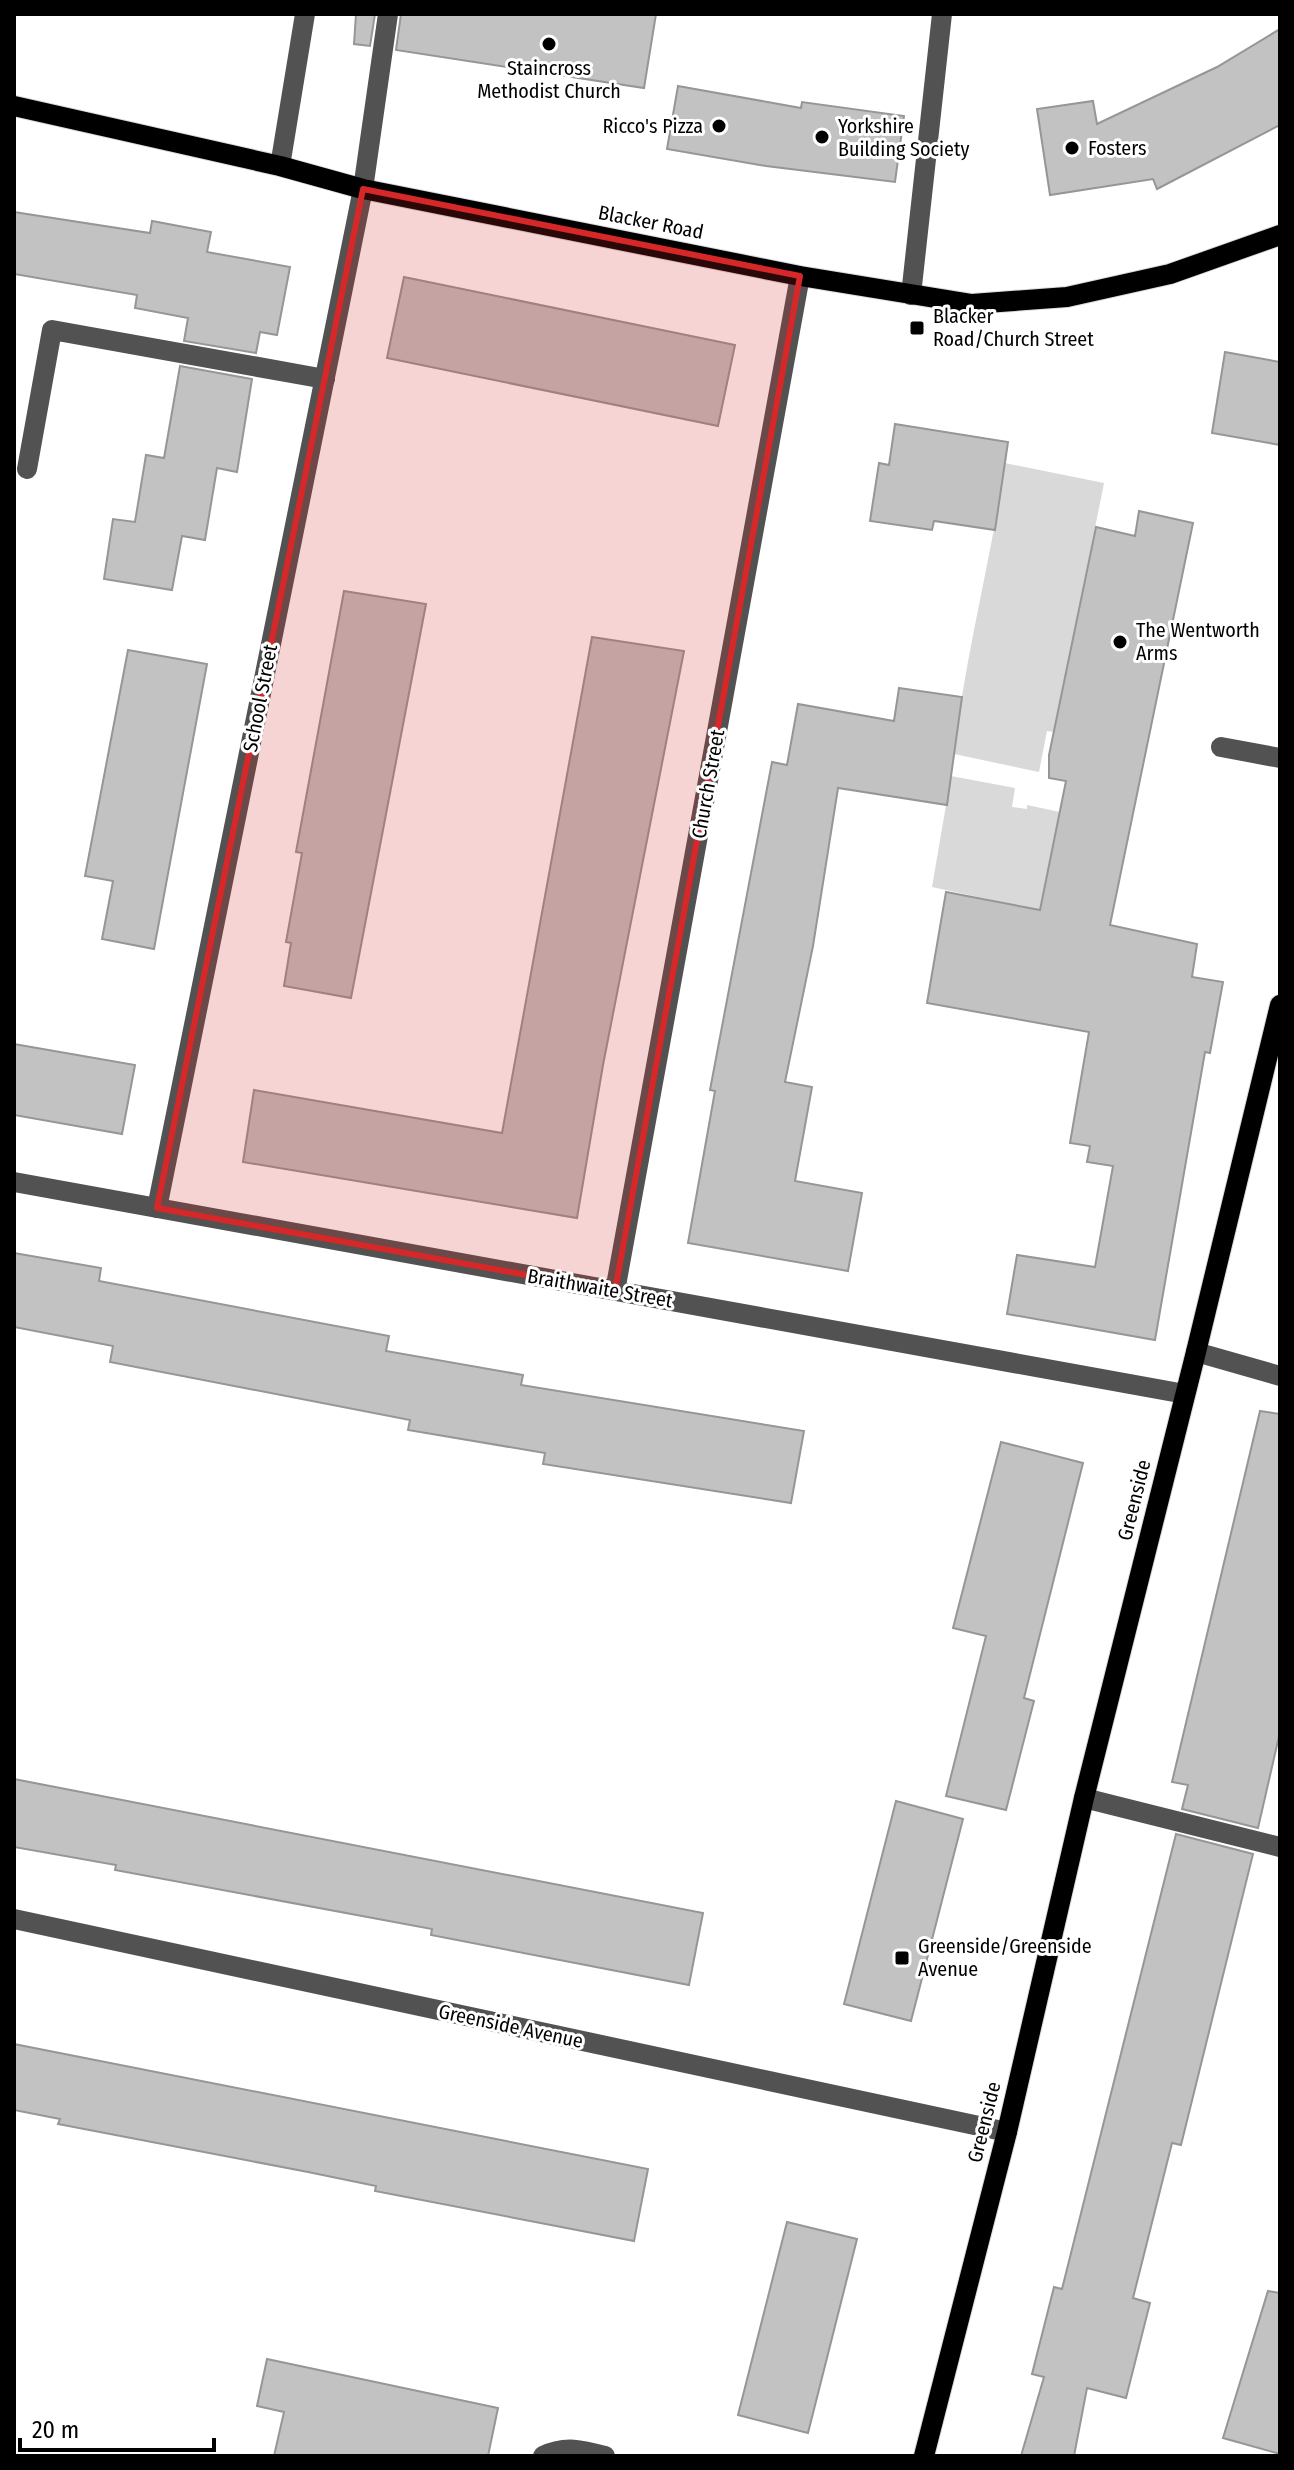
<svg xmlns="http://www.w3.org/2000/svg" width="1294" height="2470" font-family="'Fira Sans Condensed',sans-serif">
  <rect width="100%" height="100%" fill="#fff"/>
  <g fill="#d9d9d9">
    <path d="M1005,463L1104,483L1054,732L1047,731L1039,772L954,754C965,656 991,560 1005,463Z"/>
    <path d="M951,776L1015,788L1012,807L1027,809V805L1060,812L1109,925L932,887Z"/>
  </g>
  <g fill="#c2c2c2" stroke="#969696" stroke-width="2">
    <path d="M356,14H375L370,46L354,44Z"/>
    <path d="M401,14H656L644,88L396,50Z"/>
    <path d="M1280,29V125L1157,189L1153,179L1050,195L1037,109L1093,101L1097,124L1217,67Z"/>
    <path d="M678,86L801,108L802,102L904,116L895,182L766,166L667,149Z"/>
    <path d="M14,212L150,233L152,221L211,232L207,252L290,267L277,335L260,332L256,353L184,341L188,318L135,308L137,295L14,274Z"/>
    <path d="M404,277L735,345L718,426L387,358Z"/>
    <path d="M1225,352L1280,362V445L1212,433Z"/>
    <path d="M180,366L252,379L237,472L217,468L205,540L182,536L172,590L104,579L113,519L135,522L146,455L164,458Z"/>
    <path d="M895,424L1008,442L995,530L934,521L932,530L870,521L879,463L889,465Z"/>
    <path d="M1139,511L1193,523L1110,925L1197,944L1192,977L1223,982L1210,1053L1205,1052L1155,1340L1007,1314L1017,1255L1095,1267L1113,1166L1087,1162L1090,1146L1070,1143L1089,1032L927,1003L946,892L1040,910L1066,781L1049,778V755L1096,527L1135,536Z"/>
    <path d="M344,591L426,604L351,998L284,986L291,943L286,942L302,853L296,852Z"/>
    <path d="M592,637L684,651L603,1065L577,1218L243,1162L254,1090L502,1133Z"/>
    <path d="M128,650L207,664L154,949L102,939L113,881L85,876Z"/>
    <path d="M899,688L962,697L947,805L838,788L813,946L785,1082L812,1087L795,1181L862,1193L848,1271L688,1243L715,1091L710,1090L772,762L787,765L798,704L894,721Z"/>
    <path d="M14,1044L135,1065L122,1134L14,1115Z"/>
    <path d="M14,1253L101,1268L99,1281L389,1336L386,1351L523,1375L521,1385L804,1431L791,1503L543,1464L545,1453L408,1430L410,1420L110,1362L113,1346L14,1327Z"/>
    <path d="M1260,1411L1280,1414V1732L1258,1828L1182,1809L1188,1785L1172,1782Z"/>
    <path d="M1001,1442L1083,1463L1024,1698L1034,1701L1006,1810L946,1796L986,1636L953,1628Z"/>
    <path d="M14,1779L703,1913L689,1985L431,1935L432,1929L115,1870L116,1865L14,1847Z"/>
    <path d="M896,1801L963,1819L911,2021L844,2004Z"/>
    <path d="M1176,1834L1253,1854L1181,2145L1172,2143L1133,2298L1150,2303L1126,2398L1087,2388L1074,2456H1021L1044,2377L1032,2374L1054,2287L1062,2289Z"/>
    <path d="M14,2044L648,2169L634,2241L375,2191L376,2186L308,2172L58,2124L60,2119L14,2110Z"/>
    <path d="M787,2222L857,2239L808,2433L738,2415Z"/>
    <path d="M1268,2291L1280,2293V2454L1223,2438Z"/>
    <path d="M267,2359L498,2408L488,2456H274L284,2412L257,2406Z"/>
  </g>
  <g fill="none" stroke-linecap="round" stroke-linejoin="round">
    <g stroke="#dbdbdb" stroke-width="22">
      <g id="major">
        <path d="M14,106L280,166L363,189L800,276L972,304L1067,297L1170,274L1280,235"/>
        <path d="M924,2456L1007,2132L1084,1798L1196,1352L1280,1005"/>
      </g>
    </g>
    <g stroke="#525252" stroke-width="20">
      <path d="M280,166L305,14"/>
      <path d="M911,295L942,14"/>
      <path d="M27,469L52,330L325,379"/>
      <path d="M1221,747L1280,758"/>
      <path d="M14,1182L1185,1394"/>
      <path d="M157,1208L363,189L388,14"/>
      <path d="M615,1291L800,276"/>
      <path d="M1196,1352L1280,1376"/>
      <path d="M1084,1798L1280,1847"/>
      <path d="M14,1919L1007,2132"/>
      <path d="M543,2456C565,2445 583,2450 605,2456"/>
    </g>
    <use href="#major" stroke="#000" stroke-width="20"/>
  </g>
  <path fill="#d62828" fill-opacity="0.2" stroke="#d62828" stroke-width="6" stroke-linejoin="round" d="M363,189L800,276L615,1291L157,1208Z"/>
  <g fill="#000" stroke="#fff" stroke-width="3">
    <circle cx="549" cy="44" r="8"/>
    <circle cx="719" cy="126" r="8"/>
    <circle cx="822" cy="137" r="8"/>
    <circle cx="1072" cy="148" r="8"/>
    <rect x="909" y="320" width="16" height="16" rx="4"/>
    <circle cx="1120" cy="642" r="8"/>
    <rect x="894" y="1950" width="16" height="16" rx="4"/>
  </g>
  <g text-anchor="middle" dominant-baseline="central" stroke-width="6" stroke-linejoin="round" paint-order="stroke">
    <g font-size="20" fill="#000" stroke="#fff" text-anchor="start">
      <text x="549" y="68" text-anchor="middle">Staincross<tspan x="549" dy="23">Methodist Church</tspan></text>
      <text x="703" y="126" text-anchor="end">Ricco's Pizza</text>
      <text x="838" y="126">Yorkshire<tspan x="838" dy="23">Building Society</tspan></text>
      <text x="1088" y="148">Fosters</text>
      <text x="933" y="316">Blacker<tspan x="933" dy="23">Road/Church Street</tspan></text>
      <text x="1136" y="630">The Wentworth<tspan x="1136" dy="23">Arms</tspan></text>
      <text x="918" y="1946">Greenside/Greenside<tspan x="918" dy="23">Avenue</tspan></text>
    </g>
    <g font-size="20" fill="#000" stroke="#fff">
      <text transform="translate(651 222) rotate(11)">Blacker Road</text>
      <text transform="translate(260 698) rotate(-79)">School Street</text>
      <text transform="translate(708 784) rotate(-80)">Church Street</text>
      <text transform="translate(600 1288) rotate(10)">Braithwaite Street</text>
      <text transform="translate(1134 1500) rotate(-76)">Greenside</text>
      <text transform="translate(511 2026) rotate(12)">Greenside Avenue</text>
      <text transform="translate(984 2122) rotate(-76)">Greenside</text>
    </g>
  </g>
  <rect width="1294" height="2470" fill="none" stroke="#000000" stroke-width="32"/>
  <path d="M20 2438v12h194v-12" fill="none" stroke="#000000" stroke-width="4"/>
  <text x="32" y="2438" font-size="24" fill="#000000" stroke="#ffffff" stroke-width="6" paint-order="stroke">20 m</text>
</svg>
